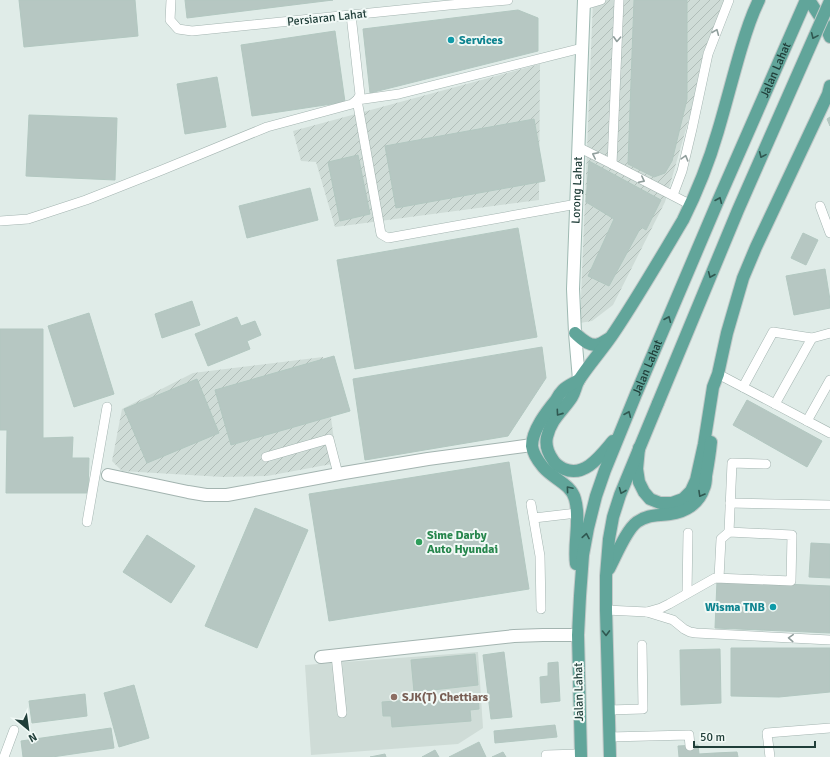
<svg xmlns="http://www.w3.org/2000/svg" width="830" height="757" font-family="Signika,sans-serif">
  <defs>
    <pattern id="industrial-furrows" width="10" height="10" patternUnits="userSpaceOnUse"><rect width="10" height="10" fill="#cfdcd7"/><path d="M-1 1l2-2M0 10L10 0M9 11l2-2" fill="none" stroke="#b1beb9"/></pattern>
  </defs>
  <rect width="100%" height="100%" fill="#e0ece8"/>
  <path fill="#cfdcd7" d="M478,652L483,728L458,744L311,755L305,665Z"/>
  <g fill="url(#industrial-furrows)">
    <path d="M593,0H731L703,75L688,122L665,202L613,305L592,321L580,323Z"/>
    <path d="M540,64L539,200L335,227L316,162L301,161L293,131Z"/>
    <path d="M323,357L337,463L267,476L223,477L122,471L112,461L122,409L193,373Z"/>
  </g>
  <g fill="#b6c7c2" stroke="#b2c7c0">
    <path d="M19,0H135L138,36L24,47Z"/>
    <path d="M185,0H333L187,18Z"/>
    <path d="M634,0H687V99L672,161L665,173L654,177L628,164Z"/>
    <path d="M518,10L538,18V51L370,93L363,29Z"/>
    <path d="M335,31L345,102L252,116L241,45Z"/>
    <path d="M217,77L226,127L185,134L177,84Z"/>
    <path d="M29,115L117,118L115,180L26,176Z"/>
    <path d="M830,117V126L827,119Z"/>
    <path d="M534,119L545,181L396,208L385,146Z"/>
    <path d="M358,155L370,214L340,221L328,162Z"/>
    <path d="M589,161L661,200L646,230L641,227L609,286L588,276L614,219L586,202Z"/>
    <path d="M310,188L318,220L247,238L239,206Z"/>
    <path d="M518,228L537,337L355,369L337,260Z"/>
    <path d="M803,233L818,240L806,265L791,258Z"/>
    <path d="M825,269L830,300V308L794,315L786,276Z"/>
    <path d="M192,301L200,325L162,338L155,314Z"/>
    <path d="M89,313L114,394L74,407L48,326Z"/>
    <path d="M237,317L241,326L255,321L261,335L247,341L250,349L208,366L195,334Z"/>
    <path d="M0,329H43V438L73,437L72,458H89L88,493H6L7,430H0Z"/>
    <path d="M542,347L546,378L508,436L365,460L353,379Z"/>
    <path d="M334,356L350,411L231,445L215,390Z"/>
    <path d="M197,379L219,433L147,463L124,409Z"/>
    <path d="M747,400L822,441L807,467L733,425Z"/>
    <path d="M509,462L529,589L329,621L309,494Z"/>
    <path d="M255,508L308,530L257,648L205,626Z"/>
    <path d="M147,535L195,566L171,603L123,572Z"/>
    <path d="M811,543L830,544V578L809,577Z"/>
    <path d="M717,581L830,586V633L715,628Z"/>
    <path d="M731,648H830V692L779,697L731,696Z"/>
    <path d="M720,649L721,703L681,705L680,650Z"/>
    <path d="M504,652L512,717L491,719L483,655Z"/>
    <path d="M475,654L478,685L414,692L411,660Z"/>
    <path d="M558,662L560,701L541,703L540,677L548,676V663Z"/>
    <path d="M134,685L149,738L119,747L104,693Z"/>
    <path d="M85,694L87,716L32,723L29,701Z"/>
    <path d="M478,695L479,709L470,710L471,721L392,727L391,716H383L382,702Z"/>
    <path d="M555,725L557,737L495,743L494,731Z"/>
    <path d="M111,728L114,748L52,757H23L21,741Z"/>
    <path d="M479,742L486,757H449Z"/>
    <path d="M698,745L699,754L715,753V757H679L678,746Z"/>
    <path d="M435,750L439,757H422Z"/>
    <path d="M503,752L506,757H492Z"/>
    <path d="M737,752L738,757H715V753Z"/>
    <path d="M385,754L386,757H370Z"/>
  </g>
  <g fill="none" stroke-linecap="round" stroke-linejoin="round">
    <g stroke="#a3b4b0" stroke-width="10">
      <g id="lane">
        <path d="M171,0L170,20L178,29L192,31L449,5L508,0"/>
        <path d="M584,5L601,0"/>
        <path d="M578,147L612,164L619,0"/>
        <path d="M612,164L691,205"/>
        <path d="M673,195L682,171L692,129L708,54L729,0"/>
        <path d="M577,204L388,238L381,234L357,100L399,94L582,48"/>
        <path d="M820,206L830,233"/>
        <path d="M0,221L28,219L86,200L162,170L267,127L352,104L357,100L360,95L351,15"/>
        <path d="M718,374L830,433"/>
        <path d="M743,387L773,332L812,338L830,333"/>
        <path d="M775,404L812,338"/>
        <path d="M807,421L830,380"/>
        <path d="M266,457L329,439L338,474"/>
        <path d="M730,503L830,505"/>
        <path d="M531,504L540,556L541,609"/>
        <path d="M534,518L577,513"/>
        <path d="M87,522L107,407"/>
        <path d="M729,532L732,463L766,464"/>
        <path d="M687,593L688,533"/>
        <path d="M606,610L647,612L673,620L684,629L690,632L696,633L830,640"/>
        <path d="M647,612L661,608L669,604L715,578L791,581L792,535L729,532L721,539L719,578"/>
        <path d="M336,655L342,713"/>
        <path d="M608,710L643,709L642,645"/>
        <path d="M609,737L689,735L690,746"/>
        <path d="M4,757L14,730"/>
        <path d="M546,757V755L580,754"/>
        <path d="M770,757L767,733L830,728"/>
      </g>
    </g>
    <g stroke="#a3b4b0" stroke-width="14">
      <g id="street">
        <path d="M108,475L188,492L206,495H227L344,473L428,459L532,445"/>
        <path d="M321,657L514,636L543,635H578"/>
      </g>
    </g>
    <g stroke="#9eb9b2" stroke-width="14">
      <g id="secondary">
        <path id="s1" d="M579,380L575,333L573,289L584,0"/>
      </g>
    </g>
    <g stroke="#c1c9c8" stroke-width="14">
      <g id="primary">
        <path d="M809,0L824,23L830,37"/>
        <path d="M575,333C581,338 590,348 599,344C602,343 605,341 608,339"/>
        <path d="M613,441C601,455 585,478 564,469C560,467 555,464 553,460C548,453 545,446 547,437C551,419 563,411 572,397C575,392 576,385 579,380C590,363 604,348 615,331C639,295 661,257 683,220C697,192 709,162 718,131C726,104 733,76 741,49C746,32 751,16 759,0"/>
        <path d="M639,448L637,469L639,482L644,492L650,499L660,503H672L683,499L691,491L696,480L704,444L713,387L718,374L727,333L743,278L756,247L828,94L830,86"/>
        <path d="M576,564C573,543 581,520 575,499C571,484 553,479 543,467C538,461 533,454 532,446C532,430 547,411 556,400C558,396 560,393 563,390C567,386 574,383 579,380"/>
        <path d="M609,569C616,556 626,530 637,522C648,514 658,516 670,514C685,512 699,504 704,488C706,484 706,480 706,476C708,465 710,453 711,442"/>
        <path id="s2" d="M581,757L578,635L580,596L583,555L588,528L596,496L605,470L636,394L718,201L806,0"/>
        <path d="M610,757L606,610V576L609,539L613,517L620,495L658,403"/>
      </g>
    </g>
    <use href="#lane" stroke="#fff" stroke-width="9"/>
    <use href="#street" stroke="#fff" stroke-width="12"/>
    <use href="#secondary" stroke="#fff" stroke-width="12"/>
    <use href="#primary" stroke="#61a59a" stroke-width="12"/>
    <g stroke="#c1c9c8" stroke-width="14" stroke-linecap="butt">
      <path id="primary-bridge" d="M658,403L738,210L830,1"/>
    </g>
    <use href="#primary-bridge" stroke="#61a59a" stroke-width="12"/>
  </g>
  <defs><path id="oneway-chevron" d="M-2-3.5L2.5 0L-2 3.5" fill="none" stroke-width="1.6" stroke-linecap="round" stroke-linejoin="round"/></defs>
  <g stroke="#909e9c">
    <use href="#oneway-chevron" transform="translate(716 32) rotate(-68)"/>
    <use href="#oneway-chevron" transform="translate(617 39) rotate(93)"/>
    <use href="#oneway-chevron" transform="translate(595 155) rotate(-154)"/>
    <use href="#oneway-chevron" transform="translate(685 158) rotate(-74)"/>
    <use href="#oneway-chevron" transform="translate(642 180) rotate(27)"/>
    <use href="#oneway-chevron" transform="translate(791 638) rotate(-177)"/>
  </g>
  <g stroke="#305851">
    <use href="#oneway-chevron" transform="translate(814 36) rotate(114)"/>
    <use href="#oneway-chevron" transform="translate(762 155) rotate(114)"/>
    <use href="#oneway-chevron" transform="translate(719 200) rotate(-67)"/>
    <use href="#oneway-chevron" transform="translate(711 275) rotate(113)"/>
    <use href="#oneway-chevron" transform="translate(668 319) rotate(-67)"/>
    <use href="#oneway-chevron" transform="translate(559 413) rotate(125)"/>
    <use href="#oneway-chevron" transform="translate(628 414) rotate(-67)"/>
    <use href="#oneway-chevron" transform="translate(569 489) rotate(-130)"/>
    <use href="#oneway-chevron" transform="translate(622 491) rotate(112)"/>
    <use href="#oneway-chevron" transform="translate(701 494) rotate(120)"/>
    <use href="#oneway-chevron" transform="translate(586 536) rotate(-80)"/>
    <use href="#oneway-chevron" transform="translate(606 633) rotate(89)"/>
  </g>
  <g fill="#0f9aa8" stroke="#f1f9f6" stroke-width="1.5">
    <circle cx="451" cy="40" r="4"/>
    <circle cx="773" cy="607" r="4"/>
  </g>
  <circle fill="#2e9e5b" stroke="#f1f9f6" stroke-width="1.5" cx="419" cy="542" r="4"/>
  <circle fill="#8d6e63" stroke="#f1f9f6" stroke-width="1.5" cx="394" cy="697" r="4"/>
  <g text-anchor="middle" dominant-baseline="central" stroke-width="4" stroke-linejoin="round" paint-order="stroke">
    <g font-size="12" fill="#203e39" stroke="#f1f9f6">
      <text transform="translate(327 18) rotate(-6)">Persiaran Lahat</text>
      <text stroke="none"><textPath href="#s2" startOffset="725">Jalan Lahat</textPath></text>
      <text stroke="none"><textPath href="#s1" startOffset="190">Lorong Lahat</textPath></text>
      <text stroke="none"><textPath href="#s2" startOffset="401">Jalan Lahat</textPath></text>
      <text transform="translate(579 692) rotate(-91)">Jalan Lahat</text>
    </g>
    <g font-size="12" font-weight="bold" fill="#0d838f" stroke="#f1f9f6" text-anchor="start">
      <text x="459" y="40">Services</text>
      <text x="765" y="607" text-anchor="end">Wisma TNB</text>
    </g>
    <g font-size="12" font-weight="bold" fill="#27864d" stroke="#f1f9f6" text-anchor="start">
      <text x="427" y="535">Sime Darby<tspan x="427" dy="14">Auto Hyundai</tspan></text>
    </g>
    <g font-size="12" font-weight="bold" fill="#785e54" stroke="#f1f9f6" text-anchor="start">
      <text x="402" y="697">SJK(T) Chettiars</text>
    </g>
  </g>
  <g transform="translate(28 729) rotate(151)" stroke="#f1f9f6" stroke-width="3" paint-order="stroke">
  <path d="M0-3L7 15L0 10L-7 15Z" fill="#203e39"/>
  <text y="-6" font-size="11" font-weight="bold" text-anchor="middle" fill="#203e39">N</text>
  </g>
  <path d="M694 741v6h121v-6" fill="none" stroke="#203e39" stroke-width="2"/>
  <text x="700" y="741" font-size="12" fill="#203e39" stroke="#f1f9f6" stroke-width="3" paint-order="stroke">50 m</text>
</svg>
